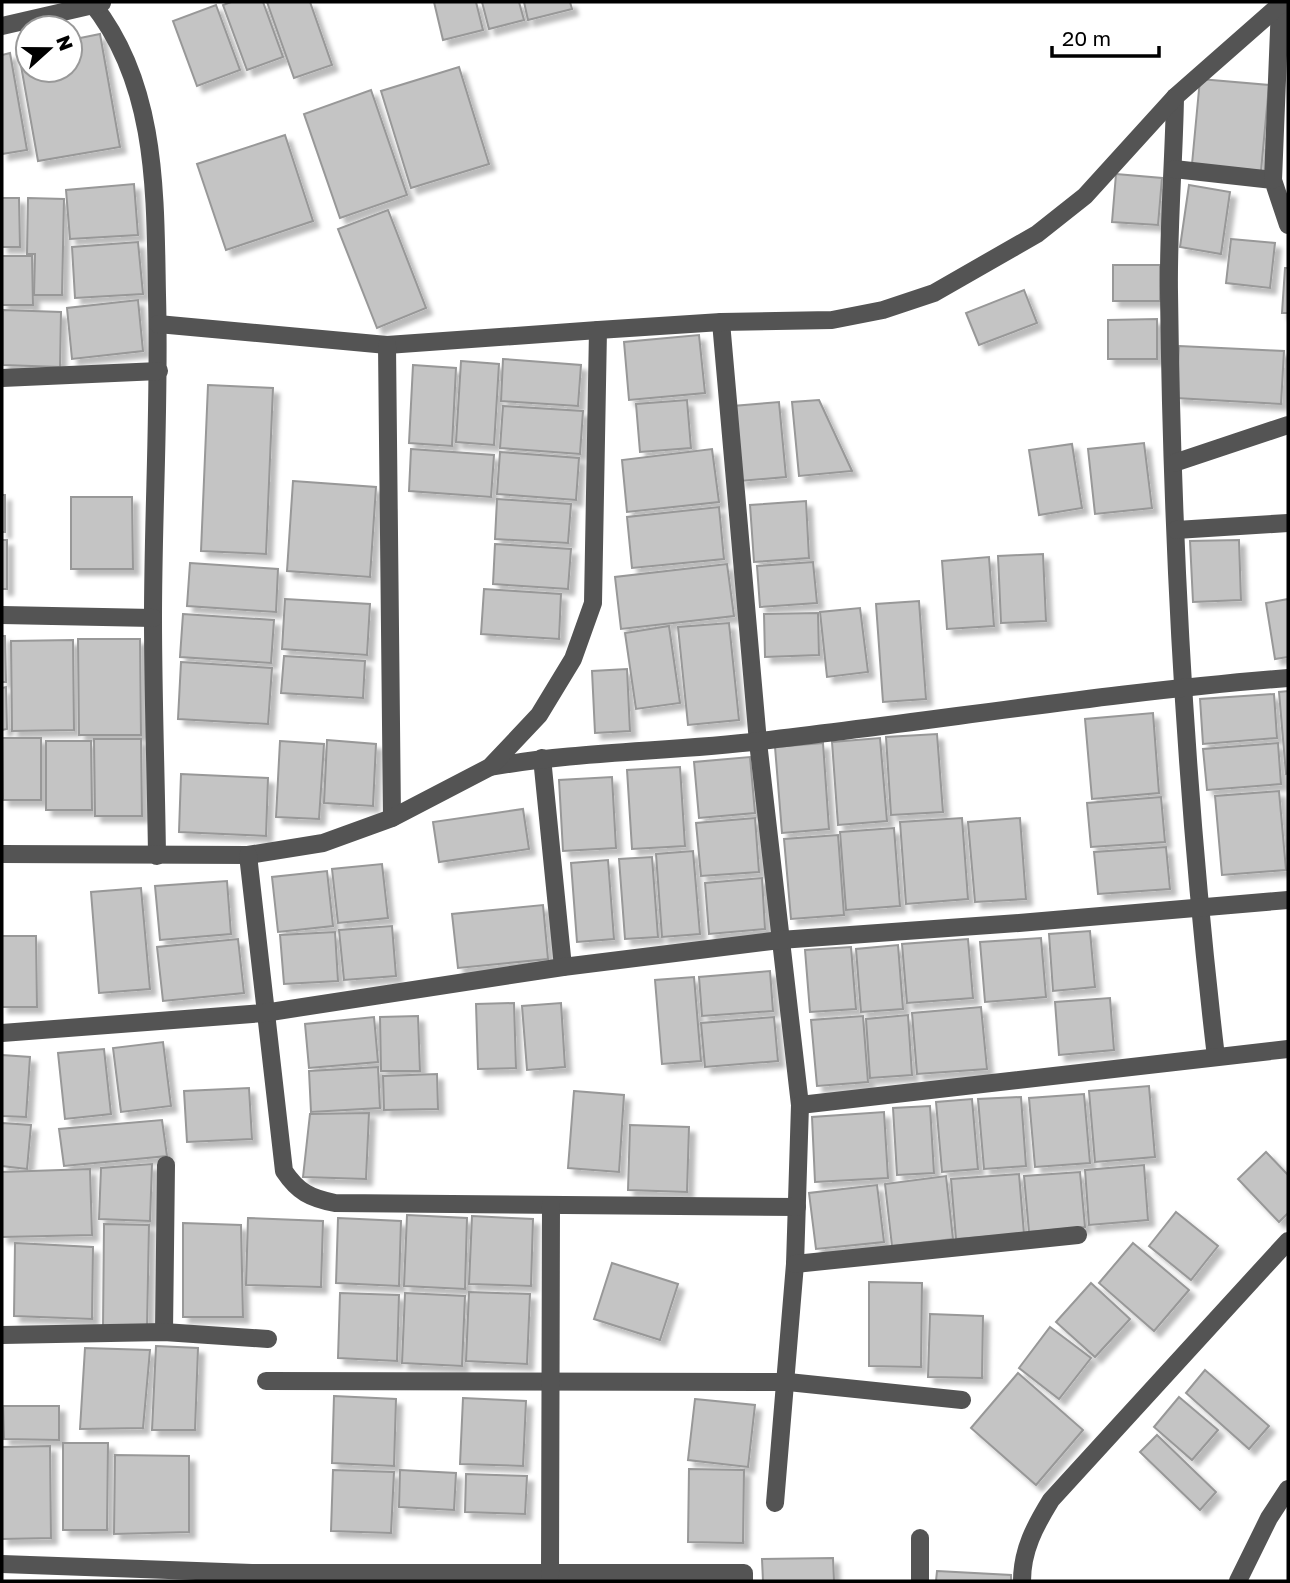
<svg xmlns="http://www.w3.org/2000/svg" width="1290" height="1583" font-family="'Golos Text',sans-serif">
  <defs>
    <filter id="shadow"><feDropShadow dx="6" dy="6" stdDeviation="2" flood-color="#0004"/></filter>
  </defs>
  <rect width="100%" height="100%" fill="#fff"/>
  <g fill="#c4c4c4" stroke="#989898" stroke-width="2" filter="url(#shadow)">
    <path d="M231,2H263L283,57L247,70L223,5Z"/>
    <path d="M267,2H310L332,65L294,78Z"/>
    <path d="M434,2H476L483,30L443,40Z"/>
    <path d="M482,2H519L524,20L489,29Z"/>
    <path d="M524,2H570L572,9L528,20Z"/>
    <path d="M216,5L240,70L197,86L173,21Z"/>
    <path d="M100,34L120,147L38,161L18,49L28,47V70H70V40Z"/>
    <path d="M10,53L27,150L2,154V55Z"/>
    <path d="M459,67L489,164L411,188L381,91Z"/>
    <path d="M1200,79L1269,85L1261,171L1192,164Z"/>
    <path d="M371,90L407,195L340,218L304,114Z"/>
    <path d="M285,135L313,221L226,250L197,164Z"/>
    <path d="M1116,174L1162,178L1158,225L1112,222Z"/>
    <path d="M134,184L138,235L70,239L66,190Z"/>
    <path d="M1189,185L1230,192L1221,254L1180,247Z"/>
    <path d="M2,198H19L20,247H2Z"/>
    <path d="M28,198L64,199L62,295H34L35,254H27Z"/>
    <path d="M388,210L426,308L377,328L338,229Z"/>
    <path d="M1231,239L1275,243L1270,288L1226,283Z"/>
    <path d="M138,242L143,294L75,298L72,247Z"/>
    <path d="M2,256H32L33,305H2Z"/>
    <rect x="1113" y="265" width="47" height="36"/>
    <path d="M1285,268H1288V313H1282Z"/>
    <path d="M1024,290L1037,323L979,345L966,313Z"/>
    <path d="M138,300L143,351L72,359L67,308Z"/>
    <path d="M3,310L61,312L60,367L3,365Z"/>
    <path d="M1157,319V359H1108V320Z"/>
    <path d="M699,335L705,393L629,400L624,342Z"/>
    <path d="M1179,346L1284,351L1281,404L1176,398Z"/>
    <path d="M503,359L581,365L578,406L501,401Z"/>
    <path d="M461,361L499,364L494,445L456,442Z"/>
    <path d="M413,365L456,368L452,446L409,443Z"/>
    <path d="M208,385L273,388L266,554L201,551Z"/>
    <path d="M687,400L691,448L640,452L636,404Z"/>
    <path d="M819,400L852,471L799,476L792,402Z"/>
    <path d="M779,402L786,477L740,481L733,406Z"/>
    <path d="M503,406L583,411L580,454L500,448Z"/>
    <path d="M1144,443L1152,508L1095,514L1088,449Z"/>
    <path d="M1072,444L1082,508L1039,515L1029,450Z"/>
    <path d="M411,449L494,455L491,497L409,491Z"/>
    <path d="M712,449L719,502L627,512L622,460Z"/>
    <path d="M500,452L579,458L576,500L497,494Z"/>
    <path d="M293,481L376,487L370,577L287,571Z"/>
    <rect x="2" y="495" width="3" height="37"/>
    <path d="M71,497H132L133,569H71Z"/>
    <path d="M497,499L571,504L568,543L495,539Z"/>
    <path d="M806,501L809,558L754,562L750,505Z"/>
    <path d="M719,507L724,559L632,568L627,517Z"/>
    <rect x="2" y="540" width="5" height="49"/>
    <path d="M1239,540L1241,600L1193,602L1190,541Z"/>
    <path d="M495,544L571,549L568,589L493,584Z"/>
    <path d="M1043,554L1046,621L1001,623L998,556Z"/>
    <path d="M989,557L994,626L947,629L942,561Z"/>
    <path d="M813,562L817,603L760,607L757,566Z"/>
    <path d="M190,563L278,569L276,612L187,606Z"/>
    <path d="M727,564L734,616L621,629L615,577Z"/>
    <path d="M484,589L561,594L559,639L481,634Z"/>
    <path d="M285,599L370,604L367,655L282,649Z"/>
    <path d="M1288,599V657L1275,659L1266,603Z"/>
    <path d="M919,601L926,699L883,702L876,604Z"/>
    <path d="M860,608L868,672L827,677L820,612Z"/>
    <path d="M818,613L819,655L765,657L764,614Z"/>
    <path d="M183,614L274,620L271,663L180,657Z"/>
    <path d="M729,623L739,720L688,725L678,627Z"/>
    <path d="M669,626L680,703L636,709L625,633Z"/>
    <path d="M2,636H5L6,682H2Z"/>
    <path d="M78,639H140L141,735H79Z"/>
    <path d="M73,640L74,730L12,731L11,641Z"/>
    <path d="M284,656L365,661L363,698L281,693Z"/>
    <path d="M181,662L272,668L268,724L178,719Z"/>
    <path d="M627,669L630,731L595,733L592,671Z"/>
    <path d="M6,687L7,729L2,730V688Z"/>
    <path d="M1288,691V773L1286,774L1279,692Z"/>
    <path d="M1274,694L1277,738L1203,744L1200,699Z"/>
    <path d="M1153,713L1159,793L1092,799L1085,719Z"/>
    <path d="M937,734L943,812L891,815L886,737Z"/>
    <path d="M2,738H41V800H3Z"/>
    <path d="M880,738L887,821L838,825L832,742Z"/>
    <path d="M94,739H141L142,816H95Z"/>
    <path d="M327,740L376,744L373,806L324,803Z"/>
    <path d="M46,741H91L92,810H46Z"/>
    <path d="M280,741L324,744L319,819L276,817Z"/>
    <path d="M823,743L829,829L782,833L775,747Z"/>
    <path d="M1278,743L1281,784L1207,790L1203,749Z"/>
    <path d="M750,757L755,813L699,818L694,762Z"/>
    <path d="M680,767L685,846L632,849L627,770Z"/>
    <path d="M181,774L268,778L266,836L179,832Z"/>
    <path d="M612,777L616,848L563,851L559,780Z"/>
    <path d="M1279,791L1286,870L1222,875L1215,796Z"/>
    <path d="M1161,797L1165,842L1091,847L1087,803Z"/>
    <path d="M523,809L529,849L439,862L433,822Z"/>
    <path d="M755,818L759,872L701,876L696,823Z"/>
    <path d="M962,818L968,899L906,904L900,822Z"/>
    <path d="M1020,818L1026,899L975,902L968,822Z"/>
    <path d="M894,828L900,906L846,910L840,832Z"/>
    <path d="M838,835L844,915L791,919L784,839Z"/>
    <path d="M1166,847L1170,889L1098,894L1094,852Z"/>
    <path d="M693,851L700,934L662,937L656,854Z"/>
    <path d="M652,857L658,937L625,939L619,859Z"/>
    <path d="M608,860L614,939L577,942L571,863Z"/>
    <path d="M382,864L388,918L338,923L332,869Z"/>
    <path d="M327,871L333,926L278,932L272,877Z"/>
    <path d="M762,878L765,929L709,934L705,883Z"/>
    <path d="M227,881L231,934L160,940L155,886Z"/>
    <path d="M141,888L150,989L99,993L91,892Z"/>
    <path d="M543,905L548,959L458,968L452,914Z"/>
    <path d="M392,926L396,976L344,980L339,930Z"/>
    <path d="M1090,931L1095,987L1053,991L1049,934Z"/>
    <path d="M335,932L338,981L284,984L280,935Z"/>
    <path d="M2,936H36L37,1007H2Z"/>
    <path d="M1041,938L1046,997L985,1002L980,942Z"/>
    <path d="M238,939L244,993L163,1001L157,947Z"/>
    <path d="M968,939L973,998L907,1003L902,944Z"/>
    <path d="M898,945L903,1009L861,1012L856,949Z"/>
    <path d="M851,947L856,1009L810,1012L805,950Z"/>
    <path d="M770,971L773,1011L702,1016L699,977Z"/>
    <path d="M694,977L701,1061L662,1064L655,980Z"/>
    <path d="M1110,998L1114,1050L1059,1055L1055,1002Z"/>
    <path d="M514,1003L516,1068L478,1069L476,1004Z"/>
    <path d="M561,1003L565,1067L527,1070L522,1006Z"/>
    <path d="M981,1007L987,1069L917,1074L912,1013Z"/>
    <path d="M908,1015L912,1075L870,1078L866,1019Z"/>
    <path d="M418,1016L420,1071H381L380,1017Z"/>
    <path d="M863,1016L868,1082L817,1086L811,1020Z"/>
    <path d="M374,1017L378,1062L309,1068L305,1024Z"/>
    <path d="M774,1017L778,1061L705,1067L701,1023Z"/>
    <path d="M163,1042L171,1106L121,1112L113,1048Z"/>
    <path d="M104,1049L111,1114L65,1119L58,1053Z"/>
    <path d="M2,1055L30,1057L26,1117L2,1116Z"/>
    <path d="M378,1067L380,1108L311,1112L309,1071Z"/>
    <path d="M437,1074L438,1109L384,1110L383,1076Z"/>
    <path d="M1149,1086L1155,1157L1095,1162L1089,1091Z"/>
    <path d="M249,1088L252,1139L187,1142L184,1091Z"/>
    <path d="M574,1091L624,1095L619,1172L568,1168Z"/>
    <path d="M1084,1094L1090,1163L1035,1167L1029,1098Z"/>
    <path d="M1021,1097L1026,1166L984,1169L978,1099Z"/>
    <path d="M972,1099L978,1169L942,1172L936,1102Z"/>
    <path d="M930,1106L934,1173L897,1175L893,1108Z"/>
    <path d="M884,1112L888,1178L815,1182L812,1117Z"/>
    <path d="M369,1113L366,1179L303,1177L310,1114Z"/>
    <path d="M162,1120L167,1156L64,1166L59,1129Z"/>
    <path d="M2,1123L31,1125L27,1169L2,1166Z"/>
    <path d="M630,1125L689,1127L687,1192L628,1190Z"/>
    <path d="M1266,1152L1288,1175V1213L1279,1222L1238,1179Z"/>
    <path d="M152,1164L150,1221L99,1219L101,1168Z"/>
    <path d="M1144,1165L1148,1220L1089,1225L1085,1170Z"/>
    <path d="M90,1169L92,1235L2,1237V1172Z"/>
    <path d="M1080,1172L1085,1227L1029,1232L1024,1176Z"/>
    <path d="M1019,1174L1024,1234L956,1239L951,1179Z"/>
    <path d="M946,1176L953,1239L892,1246L885,1184Z"/>
    <path d="M877,1185L884,1242L816,1249L809,1193Z"/>
    <path d="M1176,1212L1218,1246L1191,1280L1149,1246Z"/>
    <path d="M407,1215L467,1218L465,1289L404,1286Z"/>
    <path d="M472,1216L533,1219L531,1286L469,1284Z"/>
    <path d="M248,1218L323,1221L321,1287L246,1285Z"/>
    <path d="M338,1218L401,1221L399,1286L336,1283Z"/>
    <path d="M183,1223L241,1225L243,1317H183Z"/>
    <path d="M104,1224L149,1225L147,1328L103,1327Z"/>
    <path d="M15,1243L93,1247L92,1319L14,1316Z"/>
    <path d="M1133,1243L1189,1290L1154,1331L1099,1283Z"/>
    <path d="M612,1263L678,1284L660,1340L594,1319Z"/>
    <path d="M869,1282L922,1283L921,1367L869,1366Z"/>
    <path d="M1091,1283L1130,1319L1095,1357L1056,1322Z"/>
    <path d="M469,1292L530,1294L527,1364L466,1361Z"/>
    <path d="M340,1293L399,1295L397,1361L338,1358Z"/>
    <path d="M405,1293L465,1296L462,1366L402,1363Z"/>
    <path d="M930,1314L983,1316L982,1378L928,1377Z"/>
    <path d="M1050,1327L1091,1358L1059,1399L1019,1368Z"/>
    <path d="M156,1346L198,1348L195,1430H152Z"/>
    <path d="M85,1348L150,1350L143,1428L80,1429Z"/>
    <path d="M1205,1370L1269,1426L1249,1449L1186,1393Z"/>
    <path d="M1018,1373L1083,1430L1036,1485L971,1428Z"/>
    <path d="M334,1396L396,1399L394,1466L332,1463Z"/>
    <path d="M1179,1397L1218,1430L1192,1460L1154,1427Z"/>
    <path d="M463,1398L526,1401L523,1466L460,1464Z"/>
    <path d="M695,1399L755,1405L748,1467L688,1460Z"/>
    <path d="M3,1406H59V1440L4,1439Z"/>
    <path d="M1157,1435L1216,1492L1200,1510L1140,1452Z"/>
    <path d="M63,1443H108L107,1530H63Z"/>
    <path d="M50,1446L51,1538L2,1539V1447Z"/>
    <path d="M115,1455L189,1456V1532L114,1534Z"/>
    <path d="M689,1469L744,1470L743,1543L688,1542Z"/>
    <path d="M333,1470L394,1472L391,1533L331,1531Z"/>
    <path d="M400,1470L456,1473L454,1510L399,1507Z"/>
    <path d="M466,1474L527,1476L525,1514L465,1512Z"/>
    <path d="M833,1558L834,1581H763L762,1559Z"/>
    <path d="M937,1571L1011,1575V1581H936Z"/>
  </g>
  <g fill="none" stroke-linecap="round" stroke-linejoin="round">
    <g stroke="#545454" stroke-width="18">
      <path d="M91,2C158,84 155,195 157,295C160,403 153,510 153,618C153,697 156,777 157,856"/>
      <path d="M2,26L102,3"/>
      <path d="M1175,97C1174,162 1168,227 1169,292C1172,548 1186,803 1216,1057"/>
      <path d="M1174,169L1273,180L1288,225"/>
      <path d="M1273,180L1280,5"/>
      <path d="M721,322L758,742L800,1105L795,1264L775,1503"/>
      <path d="M158,324L387,345L598,330"/>
      <path d="M387,345L392,818"/>
      <path d="M2,378L159,371"/>
      <path d="M1174,463L1288,425"/>
      <path d="M1176,530L1288,523"/>
      <path d="M2,615L153,618"/>
      <path d="M542,758L563,967"/>
      <path d="M490,767C580,751 670,752 760,741C936,721 1111,692 1288,678"/>
      <path d="M2,854L248,855L323,843L392,818L490,767L539,715L573,659L593,603L598,330L721,322L832,320L883,310L934,293L1037,234L1085,196L1175,97L1283,2"/>
      <path d="M248,855L284,1171C298,1192 310,1198 335,1203L797,1207"/>
      <path d="M2,1033L264,1013L563,967L780,940L1019,923L1288,900"/>
      <path d="M800,1105L1288,1049"/>
      <path d="M795,1264L1078,1235"/>
      <path d="M164,1332L166,1165"/>
      <path d="M2,1335L164,1332L268,1339"/>
      <path d="M266,1381L788,1382L962,1400"/>
      <path d="M2,1564L252,1573H744V1581"/>
      <path d="M550,1575L551,1205"/>
      <path d="M920,1581V1538"/>
      <path d="M1022,1581C1022,1550 1035,1526 1051,1500L1288,1241"/>
      <path d="M1238,1581L1269,1518L1288,1489"/>
    </g>
  </g>
  <rect width="1290" height="1583" fill="none" stroke="#000000" stroke-width="7"/>
  <g transform="translate(49 49) rotate(69)"><circle r="33" fill="#ffffff" stroke="#999999" stroke-width="2"/>
  <path d="M0-5L12 26L0 18L-12 26Z" fill="#000000"/>
  <text y="-10" font-size="19" font-weight="bold" text-anchor="middle" fill="#000000">N</text>
  </g>
  <path d="M1052 46v10h107v-10" fill="none" stroke="#000000" stroke-width="3.5"/>
  <text x="1062" y="46" font-size="21" fill="#000000" stroke="#ffffff" stroke-width="5" paint-order="stroke">20 m</text>
</svg>
